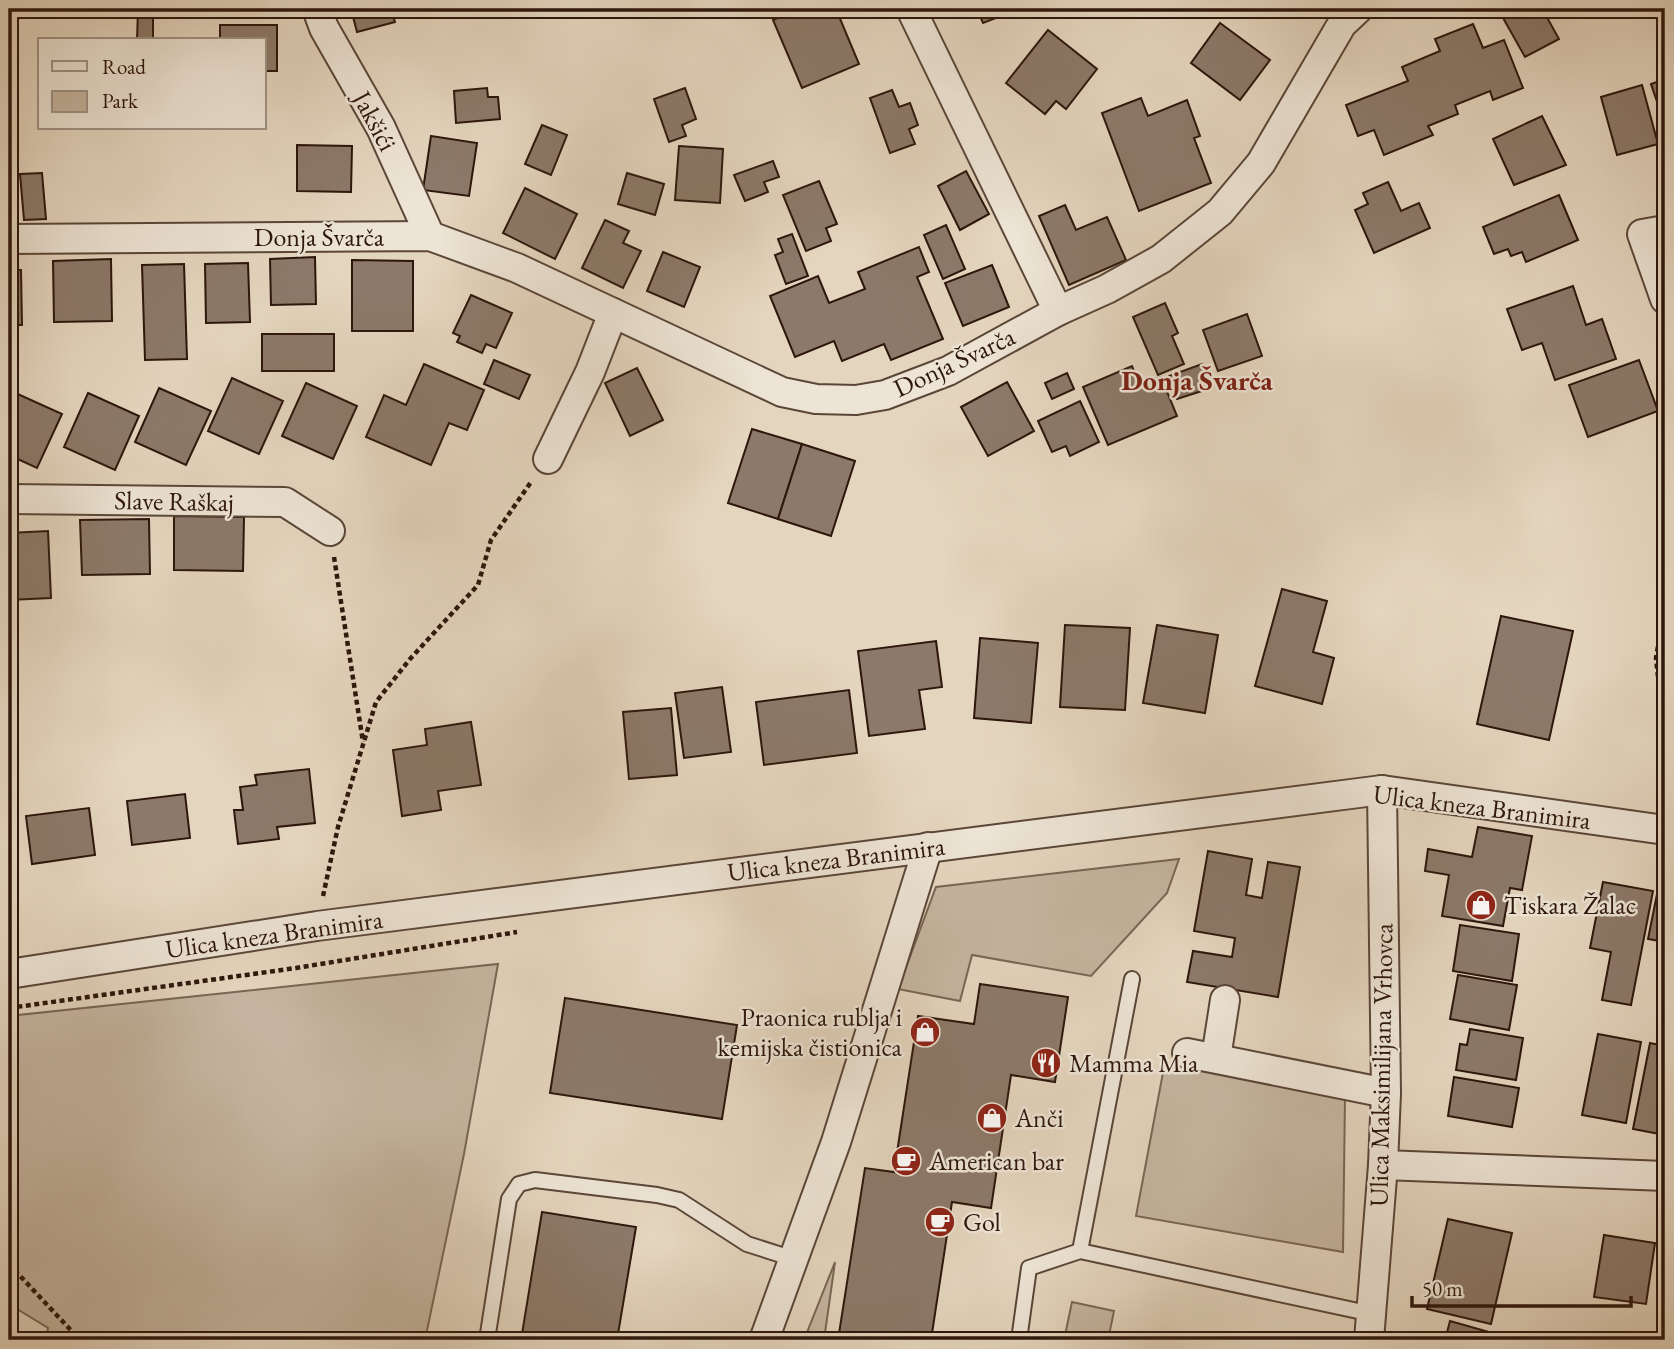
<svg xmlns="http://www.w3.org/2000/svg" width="1674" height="1349" font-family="'EB Garamond',serif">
  <rect width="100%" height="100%" fill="#e4d5be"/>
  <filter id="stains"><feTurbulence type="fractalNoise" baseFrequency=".00286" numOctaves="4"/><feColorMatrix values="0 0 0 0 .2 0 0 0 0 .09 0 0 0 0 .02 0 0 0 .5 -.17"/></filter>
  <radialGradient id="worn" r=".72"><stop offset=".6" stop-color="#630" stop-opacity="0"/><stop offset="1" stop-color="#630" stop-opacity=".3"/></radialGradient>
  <g fill="#c5b5a0" stroke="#796656" stroke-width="2">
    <path d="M1179,859L1167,893L1091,976L972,955L960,1001L898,989L936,887Z"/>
    <path d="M498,964L464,1154L425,1340H46L48,1328L9,1304V1016Z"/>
    <path d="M1165,1062L1345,1097L1343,1252L1136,1216Z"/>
    <path d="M835,1262L824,1340H804Z"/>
    <path d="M1072,1302L1114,1311L1108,1340H1064Z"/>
  </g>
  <g fill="#8c7969" stroke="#2d160c" stroke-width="2">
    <path d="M138,9H153V39L205,40H137Z"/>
    <path d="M351,9H391L395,22L357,32Z"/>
    <path d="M799,9H836L859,64L802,88L773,20Z"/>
    <path d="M977,9H1019L983,23Z"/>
    <path d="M1498,9H1550L1544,12L1559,39L1525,57Z"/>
    <path d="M1220,23L1270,60L1240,100L1191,63Z"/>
    <path d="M1473,24L1483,48L1504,40L1523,88L1493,100L1490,91L1455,105L1458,114L1428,126L1433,135L1384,155L1374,130L1358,136L1346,105L1408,81L1402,67L1440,51L1435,39Z"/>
    <path d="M220,25H277V71H264V40H220Z"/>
    <path d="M1048,30L1097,69L1066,109L1056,101L1045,114L1006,83Z"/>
    <path d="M1665,79V125L1651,84Z"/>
    <path d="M1642,85L1658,144L1617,155L1601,97Z"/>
    <path d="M487,88L488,97H498L500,119L456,123L454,91Z"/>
    <path d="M685,88L696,119L682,125L686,136L669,142L654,99Z"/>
    <path d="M892,90L899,107L910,103L918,125L909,129L915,144L890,153L870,98Z"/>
    <path d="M1141,98L1148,116L1187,100L1200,136L1194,138L1211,183L1139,211L1102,113Z"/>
    <path d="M1542,116L1566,165L1514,185L1493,139Z"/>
    <path d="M542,125L567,135L551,175L525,164Z"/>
    <path d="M9,129H12L15,174L9,175Z"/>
    <path d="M431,136L477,143L469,196L423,190Z"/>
    <path d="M297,145L352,146L351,192L297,191Z"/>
    <path d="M679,146L723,149L720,203L675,200Z"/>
    <path d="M773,161L779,177L764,182L768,192L745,201L734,175Z"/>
    <path d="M966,171L989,214L960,230L938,186Z"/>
    <path d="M42,173L46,219L24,220L20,174Z"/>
    <path d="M627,173L664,184L655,215L618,204Z"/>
    <path d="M819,181L837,224L826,228L831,241L806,251L783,195Z"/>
    <path d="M1388,182L1401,211L1419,203L1430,228L1374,253L1355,210L1368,204L1363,193Z"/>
    <path d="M525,188L577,214L555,259L503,233Z"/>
    <path d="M1559,195L1578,240L1526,262L1522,252L1511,256L1508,249L1494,254L1483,227Z"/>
    <path d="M1065,205L1076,230L1107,217L1126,260L1069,285L1039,216Z"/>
    <path d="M605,220L629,231L623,243L641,251L623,288L582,268Z"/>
    <path d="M946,225L965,269L943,279L924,235Z"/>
    <path d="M792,234L808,276L786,284L775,255L783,252L778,239Z"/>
    <path d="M919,247L929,272L917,277L943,339L891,360L884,344L842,361L834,341L795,357L770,296L818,276L829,303L865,289L858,272Z"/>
    <path d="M663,252L700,267L684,307L647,291Z"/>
    <path d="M315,257L316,304L271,305L270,259Z"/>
    <path d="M111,259L112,321L54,322L53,261Z"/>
    <path d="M352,260L413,261V331H352Z"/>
    <path d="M248,263L250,322L206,323L205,264Z"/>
    <path d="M184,264L187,359L145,360L142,265Z"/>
    <path d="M992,265L1009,307L963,326L945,283Z"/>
    <path d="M9,270H21L22,325H9Z"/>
    <path d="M1573,286L1586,325L1602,319L1616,359L1555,380L1542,343L1522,350L1507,309Z"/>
    <path d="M471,295L512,313L496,348L486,344L482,353L457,342L460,336L453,333Z"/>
    <path d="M1165,303L1178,333L1172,336L1184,364L1158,375L1133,317Z"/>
    <path d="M1247,314L1262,356L1218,371L1203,330Z"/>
    <rect x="262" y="334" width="72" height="37"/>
    <path d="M494,360L530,375L519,399L484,384Z"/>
    <path d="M1639,360L1658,411L1588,437L1569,385Z"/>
    <path d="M424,364L484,390L467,430L449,423L431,465L366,437L384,395L406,405Z"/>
    <path d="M1202,364L1211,388L1177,399L1169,376Z"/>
    <path d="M1132,366L1140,386L1161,377L1177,416L1108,445L1083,387Z"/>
    <path d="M637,368L663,420L630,436L605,383Z"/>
    <path d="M1067,373L1074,389L1052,399L1045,383Z"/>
    <path d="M232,378L283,401L259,454L208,431Z"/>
    <path d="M1007,382L1034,431L988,456L961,407Z"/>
    <path d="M306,383L357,406L333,459L282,436Z"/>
    <path d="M159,388L211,411L186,465L135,442Z"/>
    <path d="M11,391L62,414L37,468L9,455Z"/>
    <path d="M88,393L139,416L115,470L64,447Z"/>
    <path d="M1080,401L1099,442L1070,456L1066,446L1052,452L1038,421Z"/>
    <path d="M752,429L802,444L778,519L728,503Z"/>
    <path d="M802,444L855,461L831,536L778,519Z"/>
    <path d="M174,516L244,517L243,571L174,570Z"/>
    <path d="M149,519L150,574L82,575L80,520Z"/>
    <path d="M48,531L51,598L9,600V533Z"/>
    <path d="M1282,589L1327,601L1313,652L1334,658L1322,704L1255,686Z"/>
    <path d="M1501,616L1573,631L1549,740L1477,724Z"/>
    <path d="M1065,625L1130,628L1125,710L1060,707Z"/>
    <path d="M1157,625L1218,635L1205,713L1143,703Z"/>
    <path d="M980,638L1038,643L1031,723L974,718Z"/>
    <path d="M936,641L942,687L919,690L925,729L869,736L858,651Z"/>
    <path d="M722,687L731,752L684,758L675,693Z"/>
    <path d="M849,690L857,753L764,765L756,702Z"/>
    <path d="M671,708L677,775L629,779L623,712Z"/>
    <path d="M471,722L481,785L438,791L441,810L402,816L393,750L427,745L425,729Z"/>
    <path d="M309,769L315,823L277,827L279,839L238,844L234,810H243L240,787L257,785L255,775Z"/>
    <path d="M185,794L190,838L132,845L127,801Z"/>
    <path d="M89,808L95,855L32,864L26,816Z"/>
    <path d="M1478,827L1532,836L1522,890L1510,888L1503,926L1442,916L1449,875L1425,871L1428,849L1472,857Z"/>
    <path d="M1208,851L1252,859L1246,895L1262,898L1268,862L1300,867L1278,997L1187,982L1193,951L1232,957L1235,938L1194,931Z"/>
    <path d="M1603,882L1653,891L1631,1005L1602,1000L1611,952L1590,948Z"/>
    <path d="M1658,889L1665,890V942L1648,939Z"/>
    <path d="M1460,925L1519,934L1512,981L1453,971Z"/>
    <path d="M1458,975L1517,985L1509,1030L1450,1019Z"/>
    <path d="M980,984L1068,997L1055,1082L1011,1075L991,1208L952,1202L931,1340H838L865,1168L894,1172L918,1016L974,1024Z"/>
    <path d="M565,998L737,1025L722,1119L550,1093Z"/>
    <path d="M1470,1029L1523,1038L1516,1080L1456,1070L1460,1044L1467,1045Z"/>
    <path d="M1598,1034L1641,1042L1626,1123L1582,1115Z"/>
    <path d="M1650,1043L1665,1046V1135L1633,1129Z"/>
    <path d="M1454,1077L1519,1088L1512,1127L1448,1116Z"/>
    <path d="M542,1212L636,1227L617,1340H521Z"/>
    <path d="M1448,1219L1512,1233L1491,1324L1427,1309Z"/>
    <path d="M1604,1235L1655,1243L1646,1304L1594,1297Z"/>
    <path d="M1450,1321L1517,1340H1445Z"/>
  </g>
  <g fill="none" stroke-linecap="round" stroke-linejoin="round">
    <g stroke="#5b4638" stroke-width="18">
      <g id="lane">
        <path d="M1080,1251L1132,979"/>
        <path d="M487,1340L509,1199L519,1184L535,1180L657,1195L679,1200L747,1244L794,1259"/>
        <path d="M1019,1340L1029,1268L1080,1251L1372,1314"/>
      </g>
    </g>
    <g stroke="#5b4638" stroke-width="32">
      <g id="street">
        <path d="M317,9L324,28L381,128L430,236"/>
        <path d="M911,9L1058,311"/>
        <path d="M1665,230L1642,234L1665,299"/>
        <path d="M9,239L430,236L517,268L782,392L816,399L856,400L885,395L948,371L1058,311L1107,289L1161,259L1220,212L1261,163L1342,24L1358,9"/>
        <path d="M548,459L590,372L613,313"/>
        <path d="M9,499L285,502L330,531"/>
        <path d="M9,974L317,926L1382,790L1665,830"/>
        <path d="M1187,1053L1386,1093"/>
        <path d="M1216,1058L1225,1000"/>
        <path d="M1383,1165L1665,1176"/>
        <path d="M764,1340L836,1142L928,847"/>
        <path d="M1369,1340L1383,1165L1386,1093L1382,790"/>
      </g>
    </g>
    <g stroke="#2d160c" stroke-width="4.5" stroke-dasharray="5 3.5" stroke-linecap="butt">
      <path d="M334,557L363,742"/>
      <path d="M1664,804L1665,742L1656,658L1665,606"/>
      <path d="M323,896L338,827L376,702L410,659L478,585L491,540L531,482"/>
      <path d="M9,1008L296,968L517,932"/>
      <path d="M9,1264L80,1340"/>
    </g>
    <use href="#lane" stroke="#ede4d5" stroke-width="14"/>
    <use href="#street" stroke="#ede4d5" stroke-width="28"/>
  </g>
  <defs>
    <g id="shop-disc" transform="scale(1.575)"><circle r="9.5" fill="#8f2418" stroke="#ede4d5"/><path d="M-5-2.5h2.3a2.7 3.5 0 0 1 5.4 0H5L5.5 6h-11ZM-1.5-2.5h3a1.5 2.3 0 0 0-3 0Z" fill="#fff"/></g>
    <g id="restaurant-disc" transform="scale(1.575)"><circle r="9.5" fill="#8f2418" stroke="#ede4d5"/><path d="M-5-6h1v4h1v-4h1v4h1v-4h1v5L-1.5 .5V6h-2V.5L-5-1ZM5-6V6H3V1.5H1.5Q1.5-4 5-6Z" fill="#fff"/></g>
    <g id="cafe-disc" transform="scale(1.575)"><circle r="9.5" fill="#8f2418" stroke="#ede4d5"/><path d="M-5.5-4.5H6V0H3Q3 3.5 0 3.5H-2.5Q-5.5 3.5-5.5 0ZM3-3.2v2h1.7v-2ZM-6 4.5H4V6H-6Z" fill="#fff"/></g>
  </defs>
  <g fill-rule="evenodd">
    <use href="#shop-disc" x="1481" y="905"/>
    <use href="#shop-disc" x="925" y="1032"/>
    <use href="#restaurant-disc" x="1046" y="1063"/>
    <use href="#shop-disc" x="992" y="1118"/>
    <use href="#cafe-disc" x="906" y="1161"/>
    <use href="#cafe-disc" x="940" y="1222"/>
  </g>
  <g text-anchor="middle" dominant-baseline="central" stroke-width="5" stroke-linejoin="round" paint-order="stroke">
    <g font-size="26" fill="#2d160c" stroke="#ede4d5">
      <text transform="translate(375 121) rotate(62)">Jakšići</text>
      <text x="319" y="237">Donja Švarča</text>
      <text transform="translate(954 362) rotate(-25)">Donja Švarča</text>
      <text transform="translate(174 501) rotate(1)">Slave Raškaj</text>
      <text transform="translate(1482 807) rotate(7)">Ulica kneza Branimira</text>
      <text transform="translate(836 859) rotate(-7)">Ulica kneza Branimira</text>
      <text transform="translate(274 934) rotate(-8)">Ulica kneza Branimira</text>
      <text transform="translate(1381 1065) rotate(-89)">Ulica Maksimilijana Vrhovca</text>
    </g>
    <g font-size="26" fill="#2d160c" stroke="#ede4d5" text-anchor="start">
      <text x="1504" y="905">Tiskara Žalac</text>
      <text x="902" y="1017" text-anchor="end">Praonica rublja i<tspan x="902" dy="30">kemijska čistionica</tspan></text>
      <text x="1069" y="1063">Mamma Mia</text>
      <text x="1015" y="1118">Anči</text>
      <text x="929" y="1161">American bar</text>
      <text x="963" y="1222">Gol</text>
    </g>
    <g font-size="28" font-weight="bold" fill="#7a1f14" stroke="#ede4d5">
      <text x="1197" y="380">Donja Švarča</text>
    </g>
  </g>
  <rect width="1674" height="1349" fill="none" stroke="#e4d5be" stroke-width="35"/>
  <rect x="10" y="10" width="1653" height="1328" fill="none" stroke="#2d160c" stroke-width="3.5"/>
  <rect x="18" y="18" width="1639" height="1314" fill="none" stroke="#2d160c" stroke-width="2"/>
  <rect x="38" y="38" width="228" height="91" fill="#ede4d5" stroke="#a09285" stroke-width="2"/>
  <rect x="52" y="61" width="35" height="10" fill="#ede4d5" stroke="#a09285" stroke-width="2"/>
  <text x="102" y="74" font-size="21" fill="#2d160c">Road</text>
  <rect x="52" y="91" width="35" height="21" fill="#c5b5a0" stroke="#a09285" stroke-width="2"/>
  <text x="102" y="108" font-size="21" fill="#2d160c">Park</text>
  <path d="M1412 1296v10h219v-10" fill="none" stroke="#2d160c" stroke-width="3.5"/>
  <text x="1422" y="1296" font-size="21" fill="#2d160c" stroke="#ede4d5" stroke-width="5" paint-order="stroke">50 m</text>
  <rect width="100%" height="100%" filter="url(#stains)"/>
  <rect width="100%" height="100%" fill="url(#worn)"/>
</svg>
